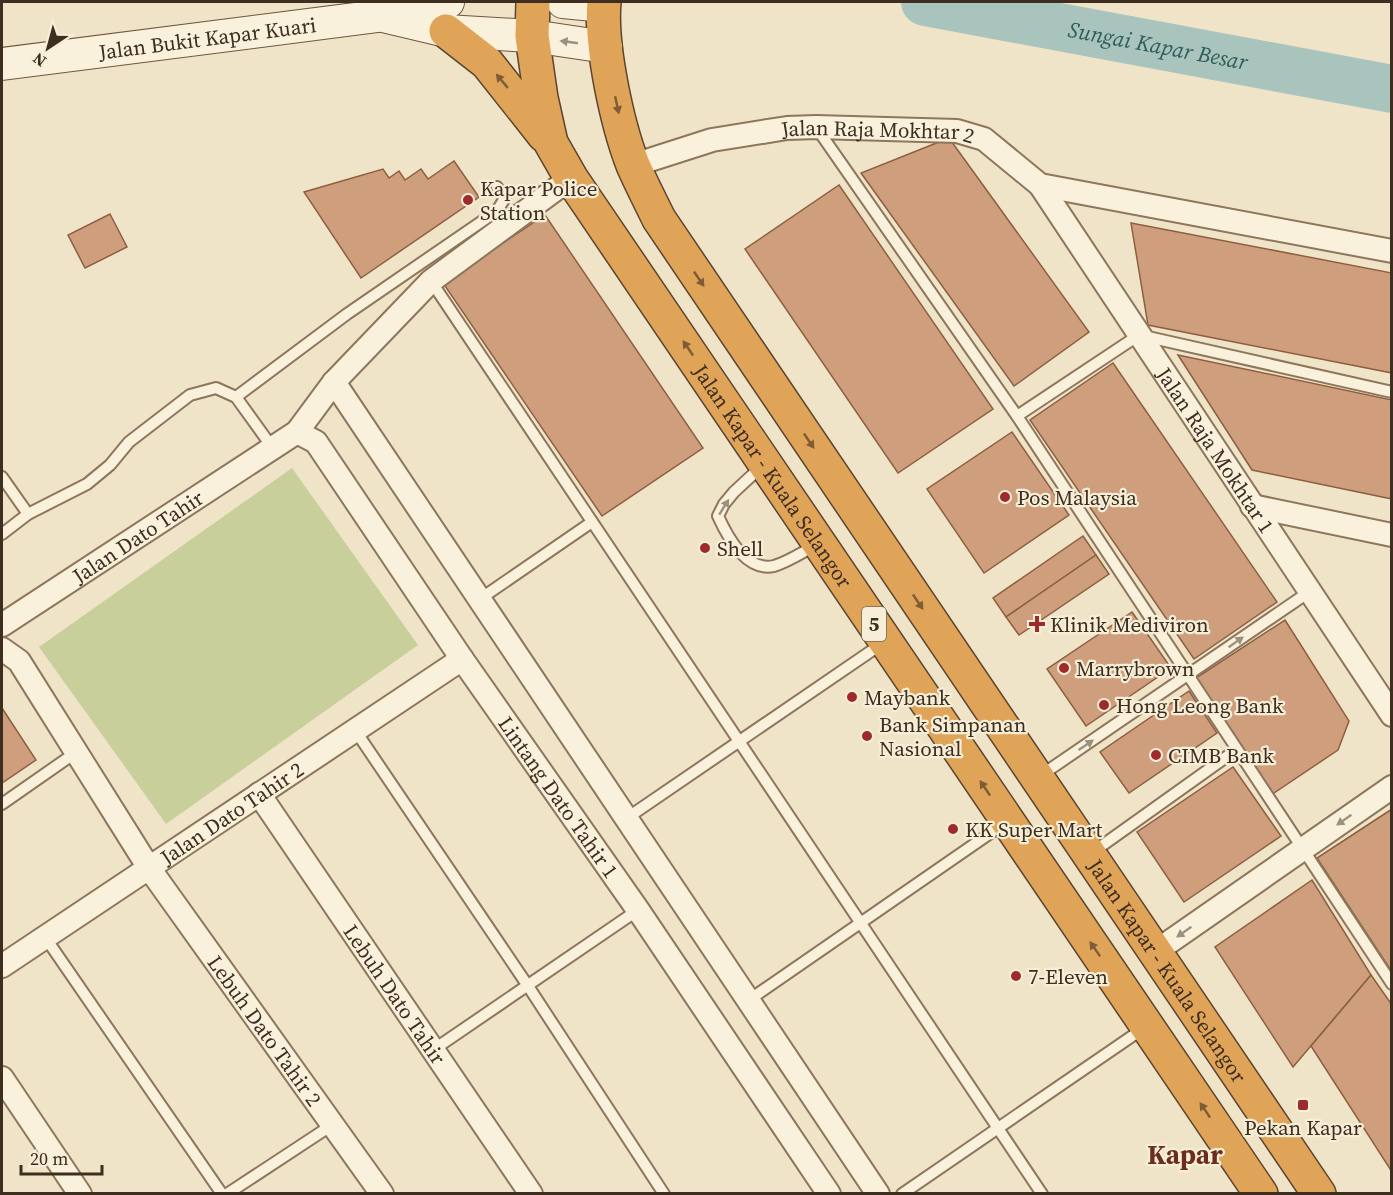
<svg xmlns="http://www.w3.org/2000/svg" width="1393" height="1195" font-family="'Source Serif 4',serif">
  <rect width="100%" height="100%" fill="#f0e4c8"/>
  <path fill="#c9cf9b" d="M292,468L418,645L166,824L39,647Z"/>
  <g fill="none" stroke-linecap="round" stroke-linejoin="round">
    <path stroke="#a9c4bc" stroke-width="48" id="s1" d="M925,2L1392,89"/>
  </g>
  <g fill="#cf9f7d" stroke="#8d5f41" stroke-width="1.5">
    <path d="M949,138L1089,332L1014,386L861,173Z"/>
    <path d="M454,161L479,197L361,278L304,192L383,169L389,178L399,171L405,180L421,169L428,179Z"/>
    <path d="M839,185L993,409L898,473L745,249Z"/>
    <path d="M110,214L127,247L85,268L68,235Z"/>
    <path d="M545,215L703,448L602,516L443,283Z"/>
    <path d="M1131,223L1392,273V373L1148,325Z"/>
    <path d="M1178,355L1392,400V499L1252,470Z"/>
    <path d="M1113,363L1277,602L1194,659L1030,420Z"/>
    <path d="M1012,432L1069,515L984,573L927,489Z"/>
    <path d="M1083,536L1096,555L1006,617L993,598Z"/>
    <path d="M1096,555L1109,574L1019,635L1006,617Z"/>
    <path d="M1132,612L1171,668L1086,726L1047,669Z"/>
    <path d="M1285,620L1349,721L1338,750L1271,795L1196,678Z"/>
    <path d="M1189,691L1217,733L1129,793L1100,752Z"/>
    <path d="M2,708L36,760L2,783Z"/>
    <path d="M1233,767L1281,836L1184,902L1137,832Z"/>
    <path d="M1392,809V972L1317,858Z"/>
    <path d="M1312,880L1371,975L1293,1067L1215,947Z"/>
    <path d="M1371,975L1392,1005V1172L1311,1046Z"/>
  </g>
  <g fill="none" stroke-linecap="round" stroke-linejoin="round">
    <g stroke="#8d765c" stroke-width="14">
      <g id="lane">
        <path d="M816,127L1017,416L1392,984"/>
        <path d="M431,281L1042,1194"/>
        <path d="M236,397L347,314L497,211L505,198L497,187"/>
        <path d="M1017,416L1139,335L1392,392"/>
        <path d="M763,465L734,492L724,504L718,516C727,536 746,572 774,566C788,562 803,552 816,545"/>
        <path d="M2,477L28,514"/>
        <path d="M2,534L28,514L87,484L110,465L129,442L190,395L216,388L236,397L272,447"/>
        <path d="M480,599L592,522"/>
        <path d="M355,730L528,986L664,1194"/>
        <path d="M1040,776L1309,592"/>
        <path d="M2,804L75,753"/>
        <path d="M627,818L883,643"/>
        <path d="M1093,852L1236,750"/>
        <path d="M45,937L222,1194"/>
        <path d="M749,1000L1005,823"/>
        <path d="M433,1050L638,910"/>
        <path d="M227,1194L332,1125"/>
        <path d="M902,1194L1144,1028"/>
      </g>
    </g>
    <g stroke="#8d765c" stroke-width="26">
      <g id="street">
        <path id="s2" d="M634,165L712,140L787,128L816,127L957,131L984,139L1040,185L1392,251"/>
        <path id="s3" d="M1040,185L1392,715"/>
        <path d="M334,382L878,1194"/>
        <path d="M297,432L334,382L431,281L571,178"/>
        <path d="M1252,506L1392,535"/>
        <path id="s4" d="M2,625L297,432L316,442L462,659L638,910L829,1194"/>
        <path id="s5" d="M2,649L19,661L149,868L382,1194"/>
        <path id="s6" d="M259,794L531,1194"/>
        <path d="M1155,952L1392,787"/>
        <path id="s7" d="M2,966L462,659"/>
        <path d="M2,1078L80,1194"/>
      </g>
    </g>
    <g stroke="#6f573f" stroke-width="34">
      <g id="secondary">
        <path d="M563,2L604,6"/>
        <path d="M387,17L446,31L532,36L606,47"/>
        <path id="s8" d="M2,64L378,16L416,6L448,2"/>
      </g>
    </g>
    <g stroke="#5b4430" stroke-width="36">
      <g id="highway">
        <path id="s9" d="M533,2L532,36L541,98L551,143L571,178L1261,1194"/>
        <path id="s10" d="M604,2C600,45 617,124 633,165C641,183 650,201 659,219L1319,1194"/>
        <path d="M446,31L487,63L544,135"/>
      </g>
    </g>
    <use href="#lane" stroke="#faf1dc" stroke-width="10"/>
    <use href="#street" stroke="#faf1dc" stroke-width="22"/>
    <use href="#secondary" stroke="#faf1dc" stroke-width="32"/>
    <use href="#highway" stroke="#e0a458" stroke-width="33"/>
  </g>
  <defs><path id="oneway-solid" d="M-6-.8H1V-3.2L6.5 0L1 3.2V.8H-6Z" transform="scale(1.5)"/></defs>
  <g fill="#9c907e">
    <use href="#oneway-solid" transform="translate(569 42) rotate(-172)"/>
    <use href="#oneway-solid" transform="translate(724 507) rotate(-58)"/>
    <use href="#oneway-solid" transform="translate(1236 642) rotate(-35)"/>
    <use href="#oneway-solid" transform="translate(1086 745) rotate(-34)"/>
    <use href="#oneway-solid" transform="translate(1344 820) rotate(145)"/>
    <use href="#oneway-solid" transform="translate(1184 932) rotate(145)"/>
  </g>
  <g fill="#7e5d36">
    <use href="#oneway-solid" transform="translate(502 81) rotate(-130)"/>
    <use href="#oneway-solid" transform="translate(617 105) rotate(78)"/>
    <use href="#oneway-solid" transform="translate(699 279) rotate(56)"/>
    <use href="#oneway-solid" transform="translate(688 348) rotate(-124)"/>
    <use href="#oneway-solid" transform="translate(809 441) rotate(56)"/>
    <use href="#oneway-solid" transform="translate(918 602) rotate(56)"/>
    <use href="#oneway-solid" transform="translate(985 788) rotate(-124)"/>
    <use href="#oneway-solid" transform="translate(1095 949) rotate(-125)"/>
    <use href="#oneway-solid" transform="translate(1205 1110) rotate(-124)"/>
  </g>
  <g fill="#9e2a2b" stroke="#f7eed8" stroke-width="2">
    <circle cx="468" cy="200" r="6"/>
    <circle cx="1005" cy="497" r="6"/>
    <circle cx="705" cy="548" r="6"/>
    <path d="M1034 615h6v6h6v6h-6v6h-6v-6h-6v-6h6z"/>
    <circle cx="1064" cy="668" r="6"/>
    <circle cx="852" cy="697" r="6"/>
    <circle cx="1104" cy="705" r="6"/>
    <circle cx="867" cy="736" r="6"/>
    <circle cx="1156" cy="755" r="6"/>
    <circle cx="953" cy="829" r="6"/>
    <circle cx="1016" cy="976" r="6"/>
    <rect x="1297" y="1099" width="12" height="12" rx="3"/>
  </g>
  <g text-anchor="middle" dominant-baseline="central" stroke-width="4.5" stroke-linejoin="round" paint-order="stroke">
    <rect fill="#f7eed8" stroke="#756857" stroke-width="1.5" x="862" y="607" width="24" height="34" rx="4.5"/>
    <g font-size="20" font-weight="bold" fill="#3d2e20">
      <text x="874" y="624">5</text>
    </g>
    <g font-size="21" fill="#3d2e20" stroke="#f7eed8">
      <text stroke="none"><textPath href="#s8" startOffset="207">Jalan Bukit Kapar Kuari</textPath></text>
      <text stroke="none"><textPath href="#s2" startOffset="249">Jalan Raja Mokhtar 2</textPath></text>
      <text stroke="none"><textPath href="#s3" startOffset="318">Jalan Raja Mokhtar 1</textPath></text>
      <text stroke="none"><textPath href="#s9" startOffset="543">Jalan Kapar - Kuala Selangor</textPath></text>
      <text stroke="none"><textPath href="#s4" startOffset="162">Jalan Dato Tahir</textPath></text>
      <text stroke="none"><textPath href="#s4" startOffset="804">Lintang Dato Tahir 1</textPath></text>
      <text stroke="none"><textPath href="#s7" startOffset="276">Jalan Dato Tahir 2</textPath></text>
      <text stroke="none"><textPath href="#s10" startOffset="1134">Jalan Kapar - Kuala Selangor</textPath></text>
      <text stroke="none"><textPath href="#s6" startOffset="242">Lebuh Dato Tahir</textPath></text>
      <text stroke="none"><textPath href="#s5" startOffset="465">Lebuh Dato Tahir 2</textPath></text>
    </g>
    <g font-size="21" fill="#3d2e20" stroke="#f7eed8" text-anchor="start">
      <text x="480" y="188">Kapar Police<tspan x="480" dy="24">Station</tspan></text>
      <text x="1017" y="497">Pos Malaysia</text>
      <text x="717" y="548">Shell</text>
      <text x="1050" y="624">Klinik Mediviron</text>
      <text x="1076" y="668">Marrybrown</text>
      <text x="864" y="697">Maybank</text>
      <text x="1116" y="705">Hong Leong Bank</text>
      <text x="879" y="724">Bank Simpanan<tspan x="879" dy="24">Nasional</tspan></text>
      <text x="1168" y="755">CIMB Bank</text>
      <text x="965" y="829">KK Super Mart</text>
      <text x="1028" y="976">7-Eleven</text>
      <text x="1303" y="1127" text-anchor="middle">Pekan Kapar</text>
    </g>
    <g font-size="22" font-style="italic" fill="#2f5d5a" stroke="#f7eed8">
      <text stroke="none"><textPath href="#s1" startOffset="237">Sungai Kapar Besar</textPath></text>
    </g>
    <g font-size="27" font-weight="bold" fill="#6b2e1e" stroke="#f7eed8">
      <text x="1185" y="1154">Kapar</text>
    </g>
  </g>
  <rect width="1393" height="1195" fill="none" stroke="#3d2e20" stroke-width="6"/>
  <g transform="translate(48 48) rotate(216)" stroke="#f7eed8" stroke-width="4.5" paint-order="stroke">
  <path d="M0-4.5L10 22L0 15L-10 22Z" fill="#3d2e20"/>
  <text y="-9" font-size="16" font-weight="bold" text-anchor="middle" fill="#3d2e20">N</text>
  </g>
  <path d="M21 1165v9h81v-9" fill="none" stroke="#3d2e20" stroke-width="3"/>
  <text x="30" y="1165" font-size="18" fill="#3d2e20" stroke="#f7eed8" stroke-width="4.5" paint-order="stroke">20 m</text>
</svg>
